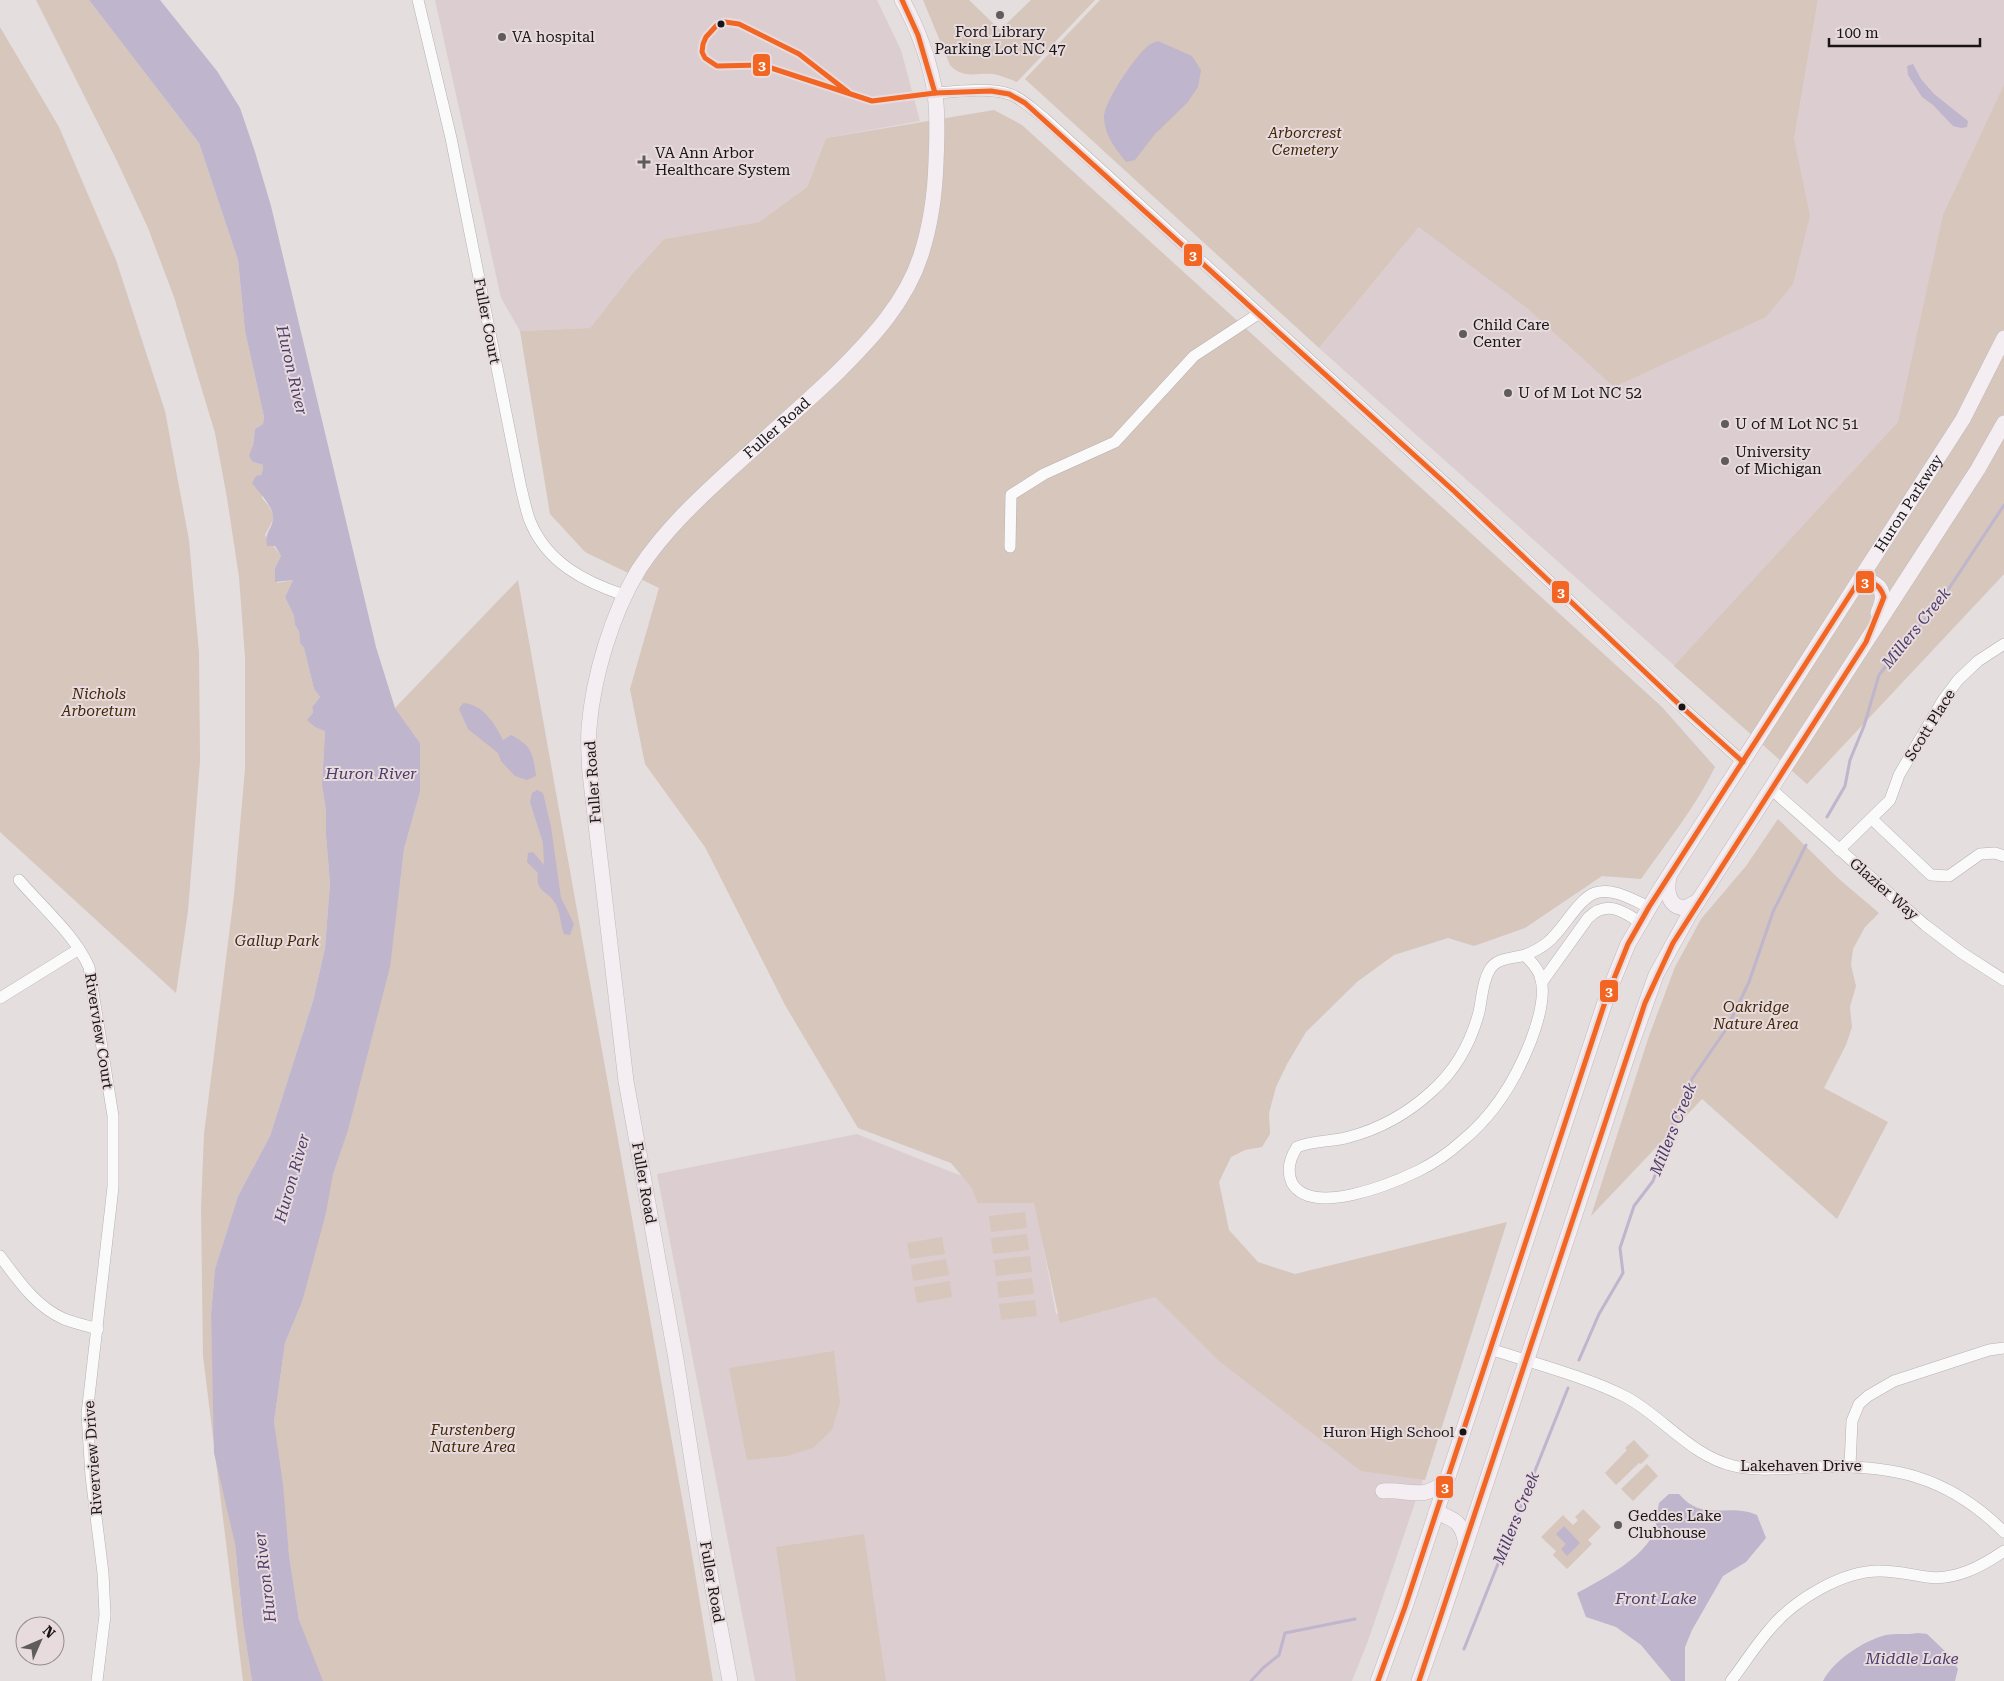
<svg xmlns="http://www.w3.org/2000/svg" width="2004" height="1681" font-family="'Roboto Serif',serif">
  <rect width="100%" height="100%" fill="#e4dedf"/>
  <g fill="#dcced0">
    <path d="M435,0H877L901,50L920,121L826,138L807,187L759,222L664,239L633,273L590,328L520,331L501,298Z"/>
    <path d="M1818,0H2004V574L1807,784L1319,348L1419,227L1794,139Z"/>
    <path d="M857,1134L949,1171L1035,1202L1056,1314L1156,1290L1435,1444L1368,1641L1352,1681H755L657,1174Z"/>
  </g>
  <g fill="#d7c6bb">
    <path d="M36,0H89L199,143L238,260L245,331L264,417L263,424L255,429L252,450L253,462L263,465V469L261,475L262,498L268,505L273,514V520L265,535L281,556L275,568L277,583L293,580L285,597L294,616L295,625L299,631L300,643L304,648L314,689L320,697L312,707L315,727L325,730L322,785L326,811V835L330,883L325,948L313,1001L270,1136L238,1196L215,1269L211,1315L213,1386L218,1452L223,1487L235,1544L243,1624L252,1681H243L203,1356L201,1208L204,1134L234,895L245,769V657L239,577L227,498L215,433L174,297L148,228L117,161Z"/>
    <path d="M923,0H969L1000,30L1031,0H1095L1017,82C1010,79 1002,76 994,74C977,72 964,80 950,65Z"/>
    <path d="M1100,0H1818L1794,139L1810,216L1793,284L1766,317L1614,387L1527,308L1419,227L1319,348L1025,79Z"/>
    <path d="M0,27L59,127L116,260L165,411L189,540L199,653L200,761L188,911L176,993L0,832Z"/>
    <path d="M2004,85V574L1807,784L1674,666L1898,422L1943,215Z"/>
    <path d="M994,110L1022,125L1662,707L1715,767C1695,808 1667,842 1641,879L1602,876L1525,928L1474,946L1448,938L1394,955L1357,982L1306,1032L1287,1064L1276,1087L1269,1113L1270,1134L1262,1147L1245,1150L1231,1157L1219,1182L1229,1230L1258,1262L1295,1274L1507,1222L1425,1480L1361,1471L1219,1361L1155,1297L1060,1323L1034,1203H978L971,1187L951,1163L858,1128L785,1005L705,847L645,764L630,689L659,588L585,552L550,514L520,331L590,328L633,273L664,239L759,222L807,187L826,138Z"/>
    <path d="M518,580L689,1537L713,1681H319L299,1620L289,1555L274,1422L285,1343L302,1302L397,904L404,849L420,792V743L395,708Z"/>
    <path d="M1778,819L1839,879L1879,913L1865,927L1853,949L1851,965L1856,986L1850,1007L1852,1027L1846,1045L1824,1088L1888,1122L1837,1219L1702,1099L1591,1216L1649,1036L1675,967L1701,919L1746,866Z"/>
    <path d="M1025,1212L1027,1228L991,1232L989,1216Z"/>
    <path d="M1027,1234L1029,1250L993,1254L991,1238Z"/>
    <path d="M942,1237L945,1254L910,1259L907,1243Z"/>
    <path d="M1030,1256L1032,1272L996,1276L994,1260Z"/>
    <path d="M946,1259L949,1275L913,1281L911,1265Z"/>
    <path d="M1032,1278L1034,1294L999,1298L997,1282Z"/>
    <path d="M950,1281L952,1297L917,1303L914,1287Z"/>
    <path d="M1035,1300L1037,1316L1001,1320L999,1304Z"/>
    <path d="M834,1351L840,1403L832,1430L813,1448L787,1456L747,1460L729,1368Z"/>
    <path d="M1634,1440L1649,1456L1641,1464L1639,1463L1616,1485L1605,1473L1627,1450L1625,1448Z"/>
    <path d="M1647,1464L1658,1476L1633,1501L1621,1489Z"/>
    <path d="M1583,1509L1601,1527L1588,1540L1592,1544L1567,1569L1553,1555L1556,1551L1541,1537L1563,1515L1573,1525L1578,1520L1575,1517Z"/>
    <path d="M864,1534L886,1681H796L776,1547Z"/>
  </g>
  <g fill="#bfb5cd">
    <path d="M89,0H160L217,71L240,108L255,152L271,206L376,647L395,708L420,743V792L404,849L390,967L348,1130L333,1174L326,1213L302,1302L285,1343L274,1422L283,1485L289,1555L299,1620L323,1681H252L243,1624L235,1544L214,1453L211,1315L215,1269L238,1196L270,1136L313,1001L325,948L330,883L326,835V811L322,785L325,731L315,727L307,720L313,713L312,707L320,697L314,689L304,648L300,643L299,631L295,625L294,616L285,597L293,580L275,582V568L281,556L275,546H267C265,531 270,533 273,520C275,507 258,492 252,483L256,476L261,475L263,469V465L253,462L249,456L253,445L255,429L263,424L264,417L245,331L238,260L199,143Z"/>
    <path d="M1158,41L1192,56L1201,70L1198,87L1187,103L1155,134L1135,160L1126,162C1115,148 1105,136 1104,118C1103,103 1136,55 1148,46C1150,44 1155,42 1158,41Z"/>
    <path d="M1913,64L1921,79L1934,94L1968,121L1967,127L1961,128L1953,126L1933,105L1922,97L1908,75L1907,66Z"/>
    <path d="M463,703C483,704 495,724 503,740L511,735C532,746 533,753 536,776L527,780L515,776L501,761L498,753L468,729L459,709Z"/>
    <path d="M537,790L543,793L551,827L561,898L574,924L570,935L564,934C560,924 561,912 555,903C548,890 535,893 538,873L527,862L528,853L533,852L544,865L543,843L530,802L532,793Z"/>
    <path d="M1669,1494H1679C1703,1523 1728,1502 1757,1515L1766,1538L1746,1562L1723,1576L1692,1630L1685,1647V1681H1671L1641,1645L1616,1627L1586,1617L1577,1593C1601,1580 1645,1558 1655,1530C1657,1522 1657,1512 1659,1503Z"/>
    <path d="M1564,1526L1580,1543L1567,1556L1561,1549L1566,1544L1556,1534Z"/>
    <path d="M1918,1633L1927,1634L1948,1654L1958,1669L1955,1681H1823C1834,1660 1863,1641 1886,1635C1896,1633 1907,1635 1918,1633Z"/>
  </g>
  <g fill="none" stroke-linecap="round" stroke-linejoin="round">
    <g stroke="#bfb5cd" stroke-width="3">
      <path d="M1827,817L1845,786L1850,760L1864,726L1879,675L1905,642L1940,602L2004,505"/>
      <path d="M1579,1360L1599,1314L1623,1273L1620,1248L1634,1206L1653,1181L1676,1115L1692,1079L1727,1028L1749,982L1773,912L1806,845"/>
      <path d="M1464,1649L1568,1388"/>
      <path d="M1251,1681L1263,1668L1279,1655L1285,1633L1355,1619"/>
    </g>
    <g stroke="#b6b1b2" stroke-width="12">
      <g id="minor">
        <path d="M418,0L451,138L521,488C524,499 526,511 530,521C547,563 585,582 624,595"/>
        <path d="M935,93C958,92 987,87 1009,94C1022,98 1033,110 1044,118L1455,492L1684,709L1743,762"/>
        <path d="M1010,547L1011,495L1044,474L1115,442L1194,356L1258,314"/>
        <path d="M1771,789L1925,925L1962,953L2004,980"/>
        <path d="M1872,819L1931,875L1949,876L1980,854L1995,853L2004,856"/>
        <path d="M1839,850L1890,800L1899,775L1943,700L1958,680L1978,661L2004,644"/>
        <path d="M19,880C43,908 74,934 89,967L113,1116V1187L87,1414L91,1476L103,1573L105,1615L97,1681"/>
        <path d="M1525,955C1530,961 1538,968 1540,976C1547,995 1537,1025 1530,1043C1515,1081 1494,1115 1462,1141C1449,1153 1434,1163 1418,1171C1391,1184 1312,1217 1292,1183C1286,1170 1290,1158 1297,1147C1314,1140 1332,1142 1349,1137C1379,1129 1408,1113 1431,1092C1455,1071 1471,1042 1479,1012C1482,999 1482,983 1489,971C1496,957 1512,959 1525,955C1533,952 1542,947 1548,942C1563,930 1578,899 1595,893C1613,887 1633,900 1649,907"/>
        <path d="M1542,982L1588,918C1606,900 1621,910 1640,922"/>
        <path d="M0,998L79,949"/>
        <path d="M0,1256C18,1280 35,1306 64,1319C75,1323 87,1326 98,1329"/>
        <path d="M1490,1349C1533,1363 1587,1377 1626,1397C1663,1417 1691,1456 1734,1466C1759,1472 1787,1468 1813,1467C1891,1464 1947,1475 2004,1532"/>
        <path d="M1850,1465L1852,1421L1859,1404L1868,1396L1894,1381L1989,1350L2004,1348"/>
        <path d="M1731,1681C1744,1664 1756,1645 1770,1629C1794,1600 1843,1570 1881,1571C1897,1571 1912,1575 1927,1577C1955,1581 1982,1566 2004,1551"/>
      </g>
    </g>
    <g stroke="#bfbbbc" stroke-width="16">
      <g id="major">
        <path d="M1857,584L1869,581C1886,587 1884,599 1878,613"/>
        <path d="M1669,877C1666,891 1668,907 1685,908L1698,901"/>
        <path d="M1383,1491C1410,1489 1425,1502 1447,1479"/>
        <path d="M1436,1512C1456,1520 1462,1522 1466,1544"/>
        <path id="s1" d="M730,1681L708,1562L676,1359L626,1081L590,773C589,758 588,743 589,728C593,677 612,613 639,569C664,531 697,500 731,469C766,437 803,406 838,372C872,338 906,302 921,255C931,224 935,194 936,162C937,140 938,115 935,94C931,64 917,26 902,0"/>
        <path id="s2" d="M1378,1681L1405,1607L1607,996L1628,944L1659,891L1963,419L2004,338"/>
        <path d="M1419,1681L1441,1619L1628,1054L1656,975L1689,915L1978,469L2004,423"/>
      </g>
    </g>
    <use href="#minor" stroke="#fbfafa" stroke-width="11"/>
    <use href="#major" stroke="#f4eef3" stroke-width="15"/>
    <g stroke="#e7dbde" stroke-width="9">
      <g id="bus-1">
        <path d="M902,0L918,35L935,93"/>
        <path d="M848,92L799,54L739,24L725,22L717,25L706,37L703,44L702,52L705,58L717,66L762,65L872,101L935,93L991,91L1009,94L1025,103L1455,492L1684,709L1743,762"/>
        <path d="M1378,1681L1405,1607L1607,996L1628,944L1649,907L1857,584C1870,579 1880,584 1884,597L1866,642L1673,943L1645,1003L1419,1681"/>
      </g>
    </g>
    <use href="#bus-1" stroke="#f26522" stroke-width="5"/>
  </g>
  <g fill="#605b5c" stroke="#e7dbde" stroke-width="2">
    <circle cx="1000" cy="15" r="5"/>
    <circle cx="502" cy="37" r="5"/>
    <path d="M641.5 154.5h5v5h5v5h-5v5h-5v-5h-5v-5h5z"/>
    <circle cx="1463" cy="334" r="5"/>
    <circle cx="1508" cy="393" r="5"/>
    <circle cx="1725" cy="424" r="5"/>
    <circle cx="1725" cy="461" r="5"/>
    <circle cx="1618" cy="1525" r="5"/>
  </g>
  <g fill="#191516" stroke="#e7dbde" stroke-width="2">
    <circle cx="721" cy="24" r="4.5"/>
    <circle cx="1682" cy="707" r="4.5"/>
    <circle cx="1463" cy="1432" r="4.5"/>
  </g>
  <g text-anchor="middle" dominant-baseline="central" stroke-width="4" stroke-linejoin="round" paint-order="stroke">
    <g font-size="14" fill="#191516" stroke="#e7dbde" text-anchor="end">
      <text x="1454" y="1432">Huron High School</text>
    </g>
    <g font-size="15" fill="#191516" stroke="#e7dbde" text-anchor="start">
      <text x="1000" y="32" text-anchor="middle">Ford Library<tspan x="1000" dy="17">Parking Lot NC 47</tspan></text>
      <text x="512" y="37">VA hospital</text>
      <text x="655" y="153">VA Ann Arbor<tspan x="655" dy="17">Healthcare System</tspan></text>
      <text x="1473" y="325">Child Care<tspan x="1473" dy="17">Center</tspan></text>
      <text x="1518" y="393">U of M Lot NC 52</text>
      <text x="1735" y="424">U of M Lot NC 51</text>
      <text x="1735" y="452">University<tspan x="1735" dy="17">of Michigan</tspan></text>
      <text x="1628" y="1516">Geddes Lake<tspan x="1628" dy="17">Clubhouse</tspan></text>
    </g>
    <g font-size="15" font-style="italic" fill="#442707" stroke="#e7dbde">
      <text x="1305" y="133">Arborcrest<tspan x="1305" dy="17">Cemetery</tspan></text>
      <text x="99" y="694">Nichols<tspan x="99" dy="17">Arboretum</tspan></text>
      <text x="277" y="941">Gallup Park</text>
      <text x="1756" y="1007">Oakridge<tspan x="1756" dy="17">Nature Area</tspan></text>
      <text x="473" y="1430">Furstenberg<tspan x="473" dy="17">Nature Area</tspan></text>
    </g>
    <g font-size="15" fill="#191516" stroke="#e7dbde">
      <text transform="translate(487 321) rotate(79)">Fuller Court</text>
      <text stroke="none"><textPath href="#s1" startOffset="1330">Fuller Road</textPath></text>
      <text stroke="none"><textPath href="#s2" startOffset="1301">Huron Parkway</textPath></text>
      <text transform="translate(1930 725) rotate(-58)">Scott Place</text>
      <text transform="translate(593 782) rotate(-94)">Fuller Road</text>
      <text transform="translate(1884 889) rotate(41)">Glazier Way</text>
      <text transform="translate(99 1031) rotate(81)">Riverview Court</text>
      <text transform="translate(644 1183) rotate(80)">Fuller Road</text>
      <text transform="translate(93 1458) rotate(-94)">Riverview Drive</text>
      <text x="1801" y="1466">Lakehaven Drive</text>
      <text transform="translate(712 1582) rotate(80)">Fuller Road</text>
    </g>
    <g font-size="16" font-style="italic" fill="#4d3b69" stroke="#e7dbde">
      <text transform="translate(292 370) rotate(77)">Huron River</text>
      <text transform="translate(1916 628) rotate(-51)">Millers Creek</text>
      <text x="371" y="773">Huron River</text>
      <text transform="translate(1673 1129) rotate(-68)">Millers Creek</text>
      <text transform="translate(292 1178) rotate(-74)">Huron River</text>
      <text transform="translate(1516 1518) rotate(-68)">Millers Creek</text>
      <text transform="translate(265 1577) rotate(-97)">Huron River</text>
      <text x="1656" y="1598">Front Lake</text>
      <text x="1912" y="1658">Middle Lake</text>
    </g>
  </g>
  <g stroke="#e7dbde" stroke-width="2">
    <rect x="752" y="53" width="19" height="24" rx="5" fill="#f26522"/>
    <rect x="1183" y="243" width="20" height="24" rx="5" fill="#f26522"/>
    <rect x="1855" y="570" width="20" height="24" rx="5" fill="#f26522"/>
    <rect x="1551" y="580" width="19" height="24" rx="5" fill="#f26522"/>
    <rect x="1599" y="979" width="20" height="24" rx="5" fill="#f26522"/>
    <rect x="1435" y="1475" width="19" height="24" rx="5" fill="#f26522"/>
  </g>
  <g font-size="14" text-anchor="middle" font-weight="bold" fill="#fff">
    <text x="762" y="70">3</text>
    <text x="1193" y="260">3</text>
    <text x="1865" y="587">3</text>
    <text x="1561" y="597">3</text>
    <text x="1609" y="996">3</text>
    <text x="1445" y="1492">3</text>
  </g>
  <g transform="translate(40 1641) rotate(45)"><circle r="24" fill="#e7dbde" stroke="#958c8e"/>
  <path d="M0-4L9 19L0 12L-9 19Z" fill="#605b5c"/>
  <text y="-8" font-size="14" font-weight="bold" text-anchor="middle" fill="#191516">N</text>
  </g>
  <path d="M1829 38v8h151v-8" fill="none" stroke="#191516" stroke-width="2.5"/>
  <text x="1836" y="38" font-size="15" fill="#191516" stroke="#e7dbde" stroke-width="4" paint-order="stroke">100 m</text>
</svg>
